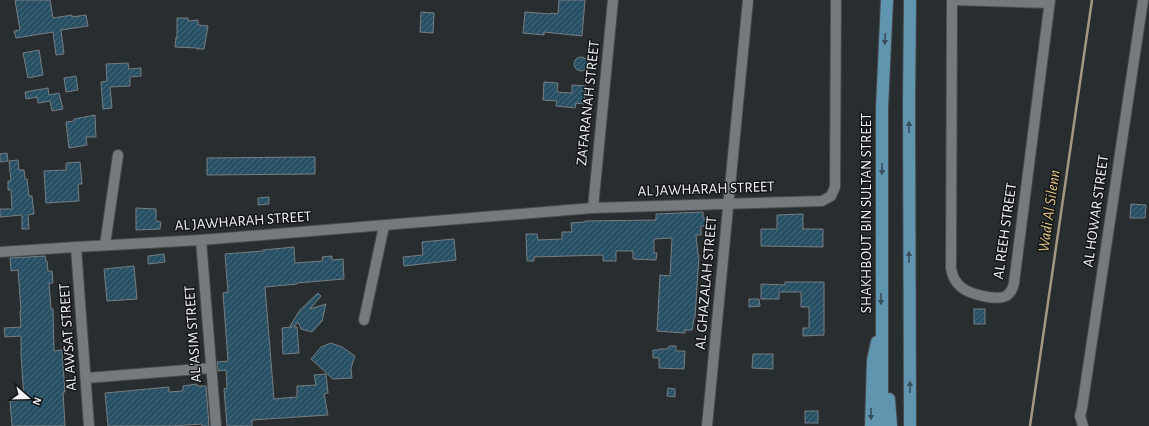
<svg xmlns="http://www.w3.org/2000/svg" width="1149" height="426" font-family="'Alegreya Sans',sans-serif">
  <defs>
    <pattern id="building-hatch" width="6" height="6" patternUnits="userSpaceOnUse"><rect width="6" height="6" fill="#285065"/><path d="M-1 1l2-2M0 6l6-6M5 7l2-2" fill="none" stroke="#486a7c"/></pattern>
  </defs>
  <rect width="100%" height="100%" fill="#282d30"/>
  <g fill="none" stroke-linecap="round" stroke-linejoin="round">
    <path stroke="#a49980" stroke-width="2.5" d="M1030,426L1092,0"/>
  </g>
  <g fill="url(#building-hatch)" stroke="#787e82">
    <path d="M15,0H50L53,18L72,15V17L86,15L88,26L61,30L64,54L56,55L53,32L16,38L14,31L20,30Z"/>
    <path d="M559,0H585L582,36L544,32V35L523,33L525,12L551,14V13L558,14Z"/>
    <path d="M421,12L434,13L433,33L420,32Z"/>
    <path d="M177,18H188V21L198,20V25L208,26L204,49H197V48L175,47L176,37L177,38Z"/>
    <path d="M39,50L43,75L28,78L23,53Z"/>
    <circle cx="581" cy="64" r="7"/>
    <path d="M128,63L129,69L141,68V76L130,77V86L110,87L112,108L103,109L101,82L107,81L106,64Z"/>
    <path d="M76,76L78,90L66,92L64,78Z"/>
    <path d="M544,82L558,83L557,92L572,93V85L586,86L584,104L576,103L575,108L556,106L557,101L543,100Z"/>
    <path d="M48,88L49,95L59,93L63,109L52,111L50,101L38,103L37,97L26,99L25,92Z"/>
    <path d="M95,115L96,137H86L87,145L69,148L66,122L74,121V119Z"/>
    <path d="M7,153L8,161L0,162V154Z"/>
    <path d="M308,157H315V174L207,175V158Z"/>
    <path d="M18,160L19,170H24L25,179H27L29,196H32L34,214L28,215L29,229H22V215L0,217V209H12L11,190H8V181H11L9,161Z"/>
    <path d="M80,162L82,184H78L79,201L46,203L44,171L66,170V163Z"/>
    <path d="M269,197V204L258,205V198Z"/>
    <path d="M1131,204L1146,205L1145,218H1130Z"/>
    <path d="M136,208L156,209V221L161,222L160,229L136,230Z"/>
    <path d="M703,212V218H706V226H701V235H696L698,255H699L695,318H694L692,330H685V333L657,331L660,275L670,276L672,238L654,239V253H657L656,260L633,259V251H616V261H603V255L534,257V261H527L526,234H537L538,240L562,239V232H572L571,223L585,222V221L656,220V214Z"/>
    <path d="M803,214V229H823V247L761,246V229H777V215Z"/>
    <path d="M454,239L456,260L404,266L403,257L423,255L422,242Z"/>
    <path d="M294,247L295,263L323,261L322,257L332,256V260L343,259L344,279L297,283V284L265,287L274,399L297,397V386L316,385L314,375L326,374L328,393L324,394L328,415L252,420V426H227L224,389L227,388L226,370L218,371L217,362L228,361L223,293L228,292L225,254L263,251V250Z"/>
    <path d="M164,254L165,262L148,264V256Z"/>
    <path d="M45,256L46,261H47L48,271H52L53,283H49L51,309H53L54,351L62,350L65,392H63L65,426H12L10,401L24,400L21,353V336L5,337L4,328L21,327L20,311H21L18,270L11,271L10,258Z"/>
    <path d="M134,266L137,299L107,301L104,269Z"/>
    <path d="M785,282H824V335L803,336V328H809V307H801V292H779V299H761V284L785,285Z"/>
    <path d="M318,293L321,296L310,309L326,304L322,321L312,332L301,329L298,322L294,327H297L299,353L283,354L282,340H283L282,328L292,327L290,326L300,310Z"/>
    <path d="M749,299H759L760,306L749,307Z"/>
    <rect x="974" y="309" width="11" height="15"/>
    <path d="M331,343L342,347L355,356L351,368L352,378L333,379L311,359L321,347Z"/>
    <path d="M669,346H676V351H685L684,369L659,368V358H653V350H659V349H668Z"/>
    <path d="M753,354H773V369L752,368Z"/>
    <path d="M197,384V386H206L209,426H202V424L173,426H108L105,393L169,387V392L183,391V386Z"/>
    <path d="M668,388L675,389V397L667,396Z"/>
    <rect x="805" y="411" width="13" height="12"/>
  </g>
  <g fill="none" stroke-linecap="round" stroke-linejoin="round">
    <g stroke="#474a4d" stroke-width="12">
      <g id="minor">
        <path d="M952,0L951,268C952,275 955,282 961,287C969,294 996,301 1006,296C1011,293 1013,288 1014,283L1050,0"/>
        <path d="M952,0L1049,3"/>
        <path d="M593,208L613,0"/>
        <path d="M201,240L216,426"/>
        <path d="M105,245L118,155"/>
        <path d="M76,247L89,426"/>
        <path d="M0,252L76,247L201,240L593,208L822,201L831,196L835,187L836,0"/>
        <path d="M364,320L384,226"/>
        <path d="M87,378L211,368"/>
        <path d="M707,426L748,0"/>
        <path d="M1083,426L1080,416L1082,408L1143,0"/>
      </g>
    </g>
    <g stroke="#474a4d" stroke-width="14">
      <g id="primary">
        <path d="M910,0L909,103L910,426"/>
        <path d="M889,399L891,426"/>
        <path d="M871,426L873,360L877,342"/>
        <path d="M882,426V108L887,0"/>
      </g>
    </g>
    <use href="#minor" stroke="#747a7d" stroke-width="10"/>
    <use href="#primary" stroke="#6095af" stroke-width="12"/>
  </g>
  <defs><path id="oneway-solid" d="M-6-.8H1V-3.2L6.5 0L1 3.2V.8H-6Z"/></defs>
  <g fill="#364f5b">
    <use href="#oneway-solid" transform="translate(885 39) rotate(93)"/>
    <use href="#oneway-solid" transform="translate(909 127) rotate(-90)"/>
    <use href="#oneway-solid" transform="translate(882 169) rotate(90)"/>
    <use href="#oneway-solid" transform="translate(909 257) rotate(-90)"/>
    <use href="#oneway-solid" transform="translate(881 299) rotate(90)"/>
    <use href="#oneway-solid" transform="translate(910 387) rotate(-91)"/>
    <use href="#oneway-solid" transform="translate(871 414) rotate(90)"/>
  </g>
  <g text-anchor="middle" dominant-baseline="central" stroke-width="3" stroke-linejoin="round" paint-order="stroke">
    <g font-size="15" fill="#f0f3f5" stroke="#131516">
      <text transform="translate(588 103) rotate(-84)">ZA'FARANAH STREET</text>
      <text transform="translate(706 189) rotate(-2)">AL JAWHARAH STREET</text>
      <text transform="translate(1096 211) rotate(-82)">AL HOWAR STREET</text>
      <text transform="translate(866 213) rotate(-90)">SHAKHBOUT BIN SULTAN STREET</text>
      <text transform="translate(243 221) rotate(-4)">AL JAWHARAH STREET</text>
      <text transform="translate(1005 231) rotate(-82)">AL REEH STREET</text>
      <text transform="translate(706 283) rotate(-85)">AL GHAZALAH STREET</text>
      <text transform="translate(193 334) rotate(-94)">AL 'ASIM STREET</text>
      <text transform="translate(68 337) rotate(-94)">AL AWSAT STREET</text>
    </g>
    <g font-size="16" font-style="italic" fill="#e1c585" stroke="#131516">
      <text transform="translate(1049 211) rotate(-82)">Wadi Al Silenn</text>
    </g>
  </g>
  <g transform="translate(28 398) rotate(110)" stroke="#131516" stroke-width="3" paint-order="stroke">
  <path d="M0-3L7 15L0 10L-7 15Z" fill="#f0f3f5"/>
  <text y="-6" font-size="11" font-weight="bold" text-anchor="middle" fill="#f0f3f5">N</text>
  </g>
</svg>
